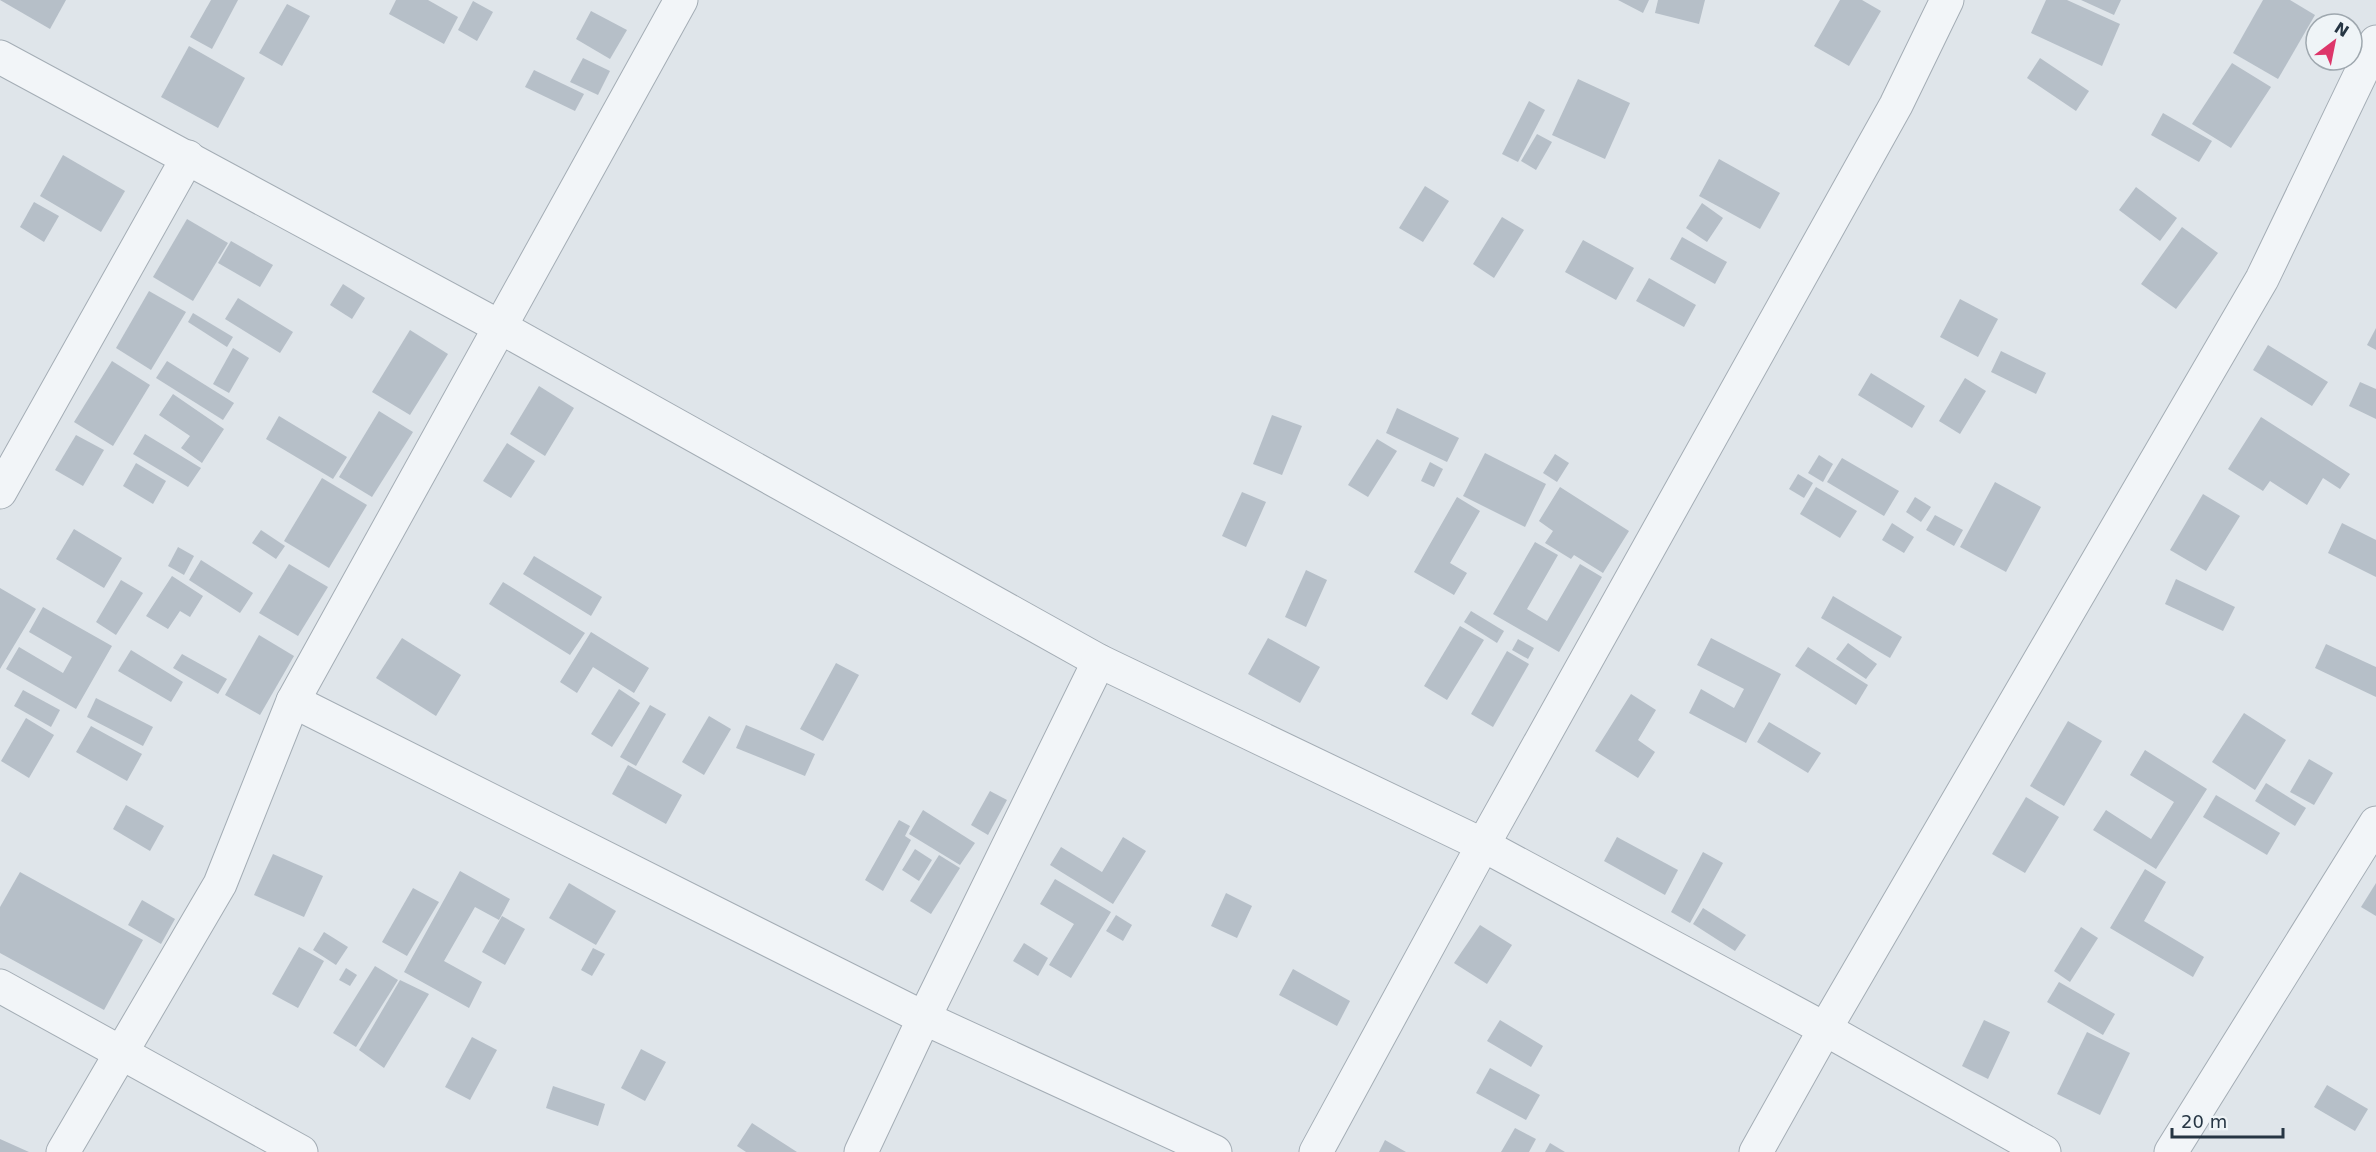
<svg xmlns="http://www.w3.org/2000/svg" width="2376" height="1152" font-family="'DejaVu Sans',sans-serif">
  <rect width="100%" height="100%" fill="#dfe5ea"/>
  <g fill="#b6bfc8">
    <path d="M0,0H66L50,29Z"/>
    <path d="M211,0H238L212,49L190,37Z"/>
    <path d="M396,0H428L458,17L444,44L389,14Z"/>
    <path d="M1618,0H1649L1643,13Z"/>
    <path d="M1658,0H1705L1699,24L1655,13Z"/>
    <path d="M1840,0H1862L1881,11L1849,66L1814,46Z"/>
    <path d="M2046,0H2067L2120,24L2102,66L2031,33Z"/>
    <path d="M2081,0H2121L2114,15Z"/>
    <path d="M2263,0H2290L2315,15L2278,79L2233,53Z"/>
    <path d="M473,1L493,12L477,41L458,30Z"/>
    <path d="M287,4L310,16L282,66L259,53Z"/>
    <path d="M591,11L627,30L610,59L576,39Z"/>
    <path d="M189,46L245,78L218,128L161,97Z"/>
    <path d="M583,58L610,71L598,95L570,82Z"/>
    <path d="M2040,58L2089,91L2076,111L2027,78Z"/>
    <path d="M2232,63L2271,87L2231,148L2192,124Z"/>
    <path d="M534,70L584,94L575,111L525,87Z"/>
    <path d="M1578,79L1630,103L1605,159L1552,135Z"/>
    <path d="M1529,101L1545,110L1518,162L1502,154Z"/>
    <path d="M2163,113L2212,141L2199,162L2151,135Z"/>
    <path d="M1537,134L1552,142L1536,170L1521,161Z"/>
    <path d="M63,155L125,191L101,232L40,196Z"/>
    <path d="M1719,159L1780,193L1760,229L1699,196Z"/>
    <path d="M1425,186L1449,201L1423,242L1399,228Z"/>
    <path d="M2136,187L2177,218L2160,241L2119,210Z"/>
    <path d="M34,202L59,216L44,242L20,227Z"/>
    <path d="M1702,203L1723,218L1707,242L1686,228Z"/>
    <path d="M1502,217L1524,230L1494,278L1473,264Z"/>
    <path d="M187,219L228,243L193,301L153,277Z"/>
    <path d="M2182,227L2218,253L2176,309L2141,284Z"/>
    <path d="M1682,237L1727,262L1715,284L1670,259Z"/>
    <path d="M1583,240L1634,268L1616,300L1565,272Z"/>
    <path d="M231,241L273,265L260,287L218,263Z"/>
    <path d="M1649,278L1696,305L1684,327L1636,301Z"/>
    <path d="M343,284L365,298L352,319L330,305Z"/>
    <path d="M149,291L186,312L151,370L116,348Z"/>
    <path d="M238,298L293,332L280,353L225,319Z"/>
    <path d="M1960,299L1998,319L1978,357L1940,337Z"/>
    <path d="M193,313L233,337L227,347L188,322Z"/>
    <path d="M2376,328V350L2367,345Z"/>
    <path d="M410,330L448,354L410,415L372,392Z"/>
    <path d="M2268,345L2328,382L2312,406L2253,370Z"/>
    <path d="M233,348L249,358L229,393L213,384Z"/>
    <path d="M2001,351L2046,373L2036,394L1991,372Z"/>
    <path d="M112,361L150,385L113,446L74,422Z"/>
    <path d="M167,361L234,403L223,420L156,378Z"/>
    <path d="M1871,373L1925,406L1912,428L1858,395Z"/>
    <path d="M1965,378L1986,391L1960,434L1939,421Z"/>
    <path d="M2360,382L2376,389V419L2349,406Z"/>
    <path d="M539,386L574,408L545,456L510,434Z"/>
    <path d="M173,394L224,429L202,463L181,448L190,436L159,415Z"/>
    <path d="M1397,408L1459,438L1447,462L1386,433Z"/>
    <path d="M379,411L413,432L372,497L339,477Z"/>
    <path d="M1272,415L1302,426L1282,475L1253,464Z"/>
    <path d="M279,416L347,457L333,479L266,439Z"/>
    <path d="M2261,417L2350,474L2340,489L2323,478L2307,505L2270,481L2263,491L2228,469Z"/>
    <path d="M145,434L201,468L188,487L133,454Z"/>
    <path d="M76,435L104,450L83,486L55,470Z"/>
    <path d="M1377,439L1397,451L1368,497L1348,485Z"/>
    <path d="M507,443L535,461L511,498L483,481Z"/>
    <path d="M1485,453L1546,484L1525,527L1463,496Z"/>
    <path d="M1555,454L1569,463L1557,482L1543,473Z"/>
    <path d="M1819,455L1833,464L1823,482L1808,473Z"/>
    <path d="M1842,458L1899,491L1884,516L1827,482Z"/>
    <path d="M1430,462L1443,469L1434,487L1421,481Z"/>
    <path d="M136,463L166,481L153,504L123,486Z"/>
    <path d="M1798,474L1813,483L1804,498L1789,489Z"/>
    <path d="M322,478L367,505L329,568L284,541Z"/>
    <path d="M1995,482L2041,507L2006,572L1960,547Z"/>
    <path d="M1560,487L1629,531L1603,573L1574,555L1571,559L1545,543L1553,531L1539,521Z"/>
    <path d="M1816,487L1857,511L1840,538L1800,514Z"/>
    <path d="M1242,492L1266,502L1246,547L1222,536Z"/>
    <path d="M2203,494L2240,516L2206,571L2170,550Z"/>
    <path d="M1457,497L1480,511L1450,563L1467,573L1454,595L1414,572Z"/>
    <path d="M1915,497L1931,507L1921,522L1906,512Z"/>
    <path d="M1935,515L1963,530L1954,546L1926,530Z"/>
    <path d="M1892,523L1914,537L1904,553L1882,540Z"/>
    <path d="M2342,523L2376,540V577L2328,553Z"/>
    <path d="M74,529L122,558L104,588L56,559Z"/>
    <path d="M261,530L285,546L276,559L252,543Z"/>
    <path d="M1535,542L1558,555L1527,609L1547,621L1580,564L1602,577L1559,652L1493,614Z"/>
    <path d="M178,547L194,556L184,575L168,566Z"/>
    <path d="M534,556L602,597L591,616L523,574Z"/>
    <path d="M201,560L253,593L240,613L189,580Z"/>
    <path d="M289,564L328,587L298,636L259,613Z"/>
    <path d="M1306,570L1327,580L1306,627L1285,617Z"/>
    <path d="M172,576L203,596L190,617L180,611L168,629L146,616Z"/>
    <path d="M2176,579L2235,607L2223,631L2165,604Z"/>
    <path d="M121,580L143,593L116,635L96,622Z"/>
    <path d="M503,582L585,633L570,655L489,604Z"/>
    <path d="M0,588L36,609L0,669Z"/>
    <path d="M1833,596L1902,637L1890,658L1821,618Z"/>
    <path d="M43,607L112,646L76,709L6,669L19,647L63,673L72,657L29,632Z"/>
    <path d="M1471,611L1504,631L1497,643L1464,622Z"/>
    <path d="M1460,626L1484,640L1447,700L1424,686Z"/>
    <path d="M591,632L649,668L634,693L593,667L577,693L560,682Z"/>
    <path d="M259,635L294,656L260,715L225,695Z"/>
    <path d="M402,638L461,675L436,716L376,678Z"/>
    <path d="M1268,638L1320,667L1300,703L1248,674Z"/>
    <path d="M1711,638L1781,674L1746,743L1689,713L1701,689L1734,708L1744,689L1697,665Z"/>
    <path d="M1518,639L1534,648L1528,659L1512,650Z"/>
    <path d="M1848,643L1877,664L1866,679L1836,659Z"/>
    <path d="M2326,644L2376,667V697L2315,668Z"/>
    <path d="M1808,647L1868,685L1856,705L1795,666Z"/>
    <path d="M131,650L183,682L171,702L118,671Z"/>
    <path d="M1507,651L1529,664L1493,727L1471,714Z"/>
    <path d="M182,654L227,679L218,694L173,668Z"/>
    <path d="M836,663L859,675L823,741L800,729Z"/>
    <path d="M619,689L640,703L612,747L591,734Z"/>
    <path d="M23,690L60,710L51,727L14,706Z"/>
    <path d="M1631,694L1656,710L1638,740L1655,752L1638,778L1595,751Z"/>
    <path d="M96,698L153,727L143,746L87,717Z"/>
    <path d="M650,705L666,714L636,766L620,757Z"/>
    <path d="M2244,713L2286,740L2255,790L2212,762Z"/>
    <path d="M709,716L731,729L704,775L682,762Z"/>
    <path d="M26,718L54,735L29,778L1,761Z"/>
    <path d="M2068,721L2102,741L2064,806L2030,786Z"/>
    <path d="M1769,722L1821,753L1808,773L1757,742Z"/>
    <path d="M746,725L815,754L805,776L736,748Z"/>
    <path d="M91,726L142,754L127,781L76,752Z"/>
    <path d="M2145,750L2207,789L2156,869L2093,830L2106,810L2151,839L2174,802L2130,775Z"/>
    <path d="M2309,759L2333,773L2314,805L2290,792Z"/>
    <path d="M628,765L682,795L666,824L612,794Z"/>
    <path d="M2266,783L2306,808L2295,826L2255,801Z"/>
    <path d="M990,791L1007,800L988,835L971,825Z"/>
    <path d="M2216,795L2280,833L2267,855L2203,817Z"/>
    <path d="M2026,797L2059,817L2025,873L1992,854Z"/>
    <path d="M126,805L164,826L150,851L113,829Z"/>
    <path d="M923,810L975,843L960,865L909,834Z"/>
    <path d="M899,820L910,826L905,836L911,840L883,891L865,880Z"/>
    <path d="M1123,837L1146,851L1113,904L1050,865L1061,847L1102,872Z"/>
    <path d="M1617,837L1678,870L1665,895L1604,861Z"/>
    <path d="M915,849L932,860L919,881L902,870Z"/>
    <path d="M1703,852L1723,863L1690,923L1671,912Z"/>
    <path d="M273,854L323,876L304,917L254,895Z"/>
    <path d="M939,855L960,868L931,914L910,901Z"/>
    <path d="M2145,869L2166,882L2144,921L2204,957L2193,977L2110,928Z"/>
    <path d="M460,871L510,899L499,920L475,907L444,961L482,982L469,1008L404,972Z"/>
    <path d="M20,872L143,940L104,1010L0,953V907Z"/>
    <path d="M1055,879L1111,912L1071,978L1049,965L1074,924L1040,904Z"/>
    <path d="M569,883L616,911L596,945L549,918Z"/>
    <path d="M2376,883V916L2361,907Z"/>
    <path d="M413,888L439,902L407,956L382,942Z"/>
    <path d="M1226,893L1252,906L1237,938L1211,926Z"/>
    <path d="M142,900L175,919L161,944L128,925Z"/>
    <path d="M1703,908L1746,935L1735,951L1693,924Z"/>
    <path d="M1116,915L1132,925L1123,941L1106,931Z"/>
    <path d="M502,916L525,929L505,965L482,952Z"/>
    <path d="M1480,925L1512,945L1487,984L1454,963Z"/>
    <path d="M2081,927L2098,938L2070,982L2054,971Z"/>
    <path d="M324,932L348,947L336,965L313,950Z"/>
    <path d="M1024,943L1048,958L1038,976L1013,961Z"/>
    <path d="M299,947L324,961L298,1008L272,994Z"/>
    <path d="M593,948L605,954L592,976L581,970Z"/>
    <path d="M375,966L398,980L356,1047L333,1033Z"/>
    <path d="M346,968L357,975L350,986L339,980Z"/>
    <path d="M1293,969L1350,1001L1337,1026L1279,995Z"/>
    <path d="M400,980L429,994L384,1068L359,1050Z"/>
    <path d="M2059,982L2115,1014L2103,1035L2047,1002Z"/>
    <path d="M1500,1020L1543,1046L1531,1067L1487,1041Z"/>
    <path d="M1984,1020L2010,1032L1988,1079L1962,1066Z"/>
    <path d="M2087,1032L2130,1053L2100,1115L2057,1094Z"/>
    <path d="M472,1037L497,1050L470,1100L445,1087Z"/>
    <path d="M641,1049L666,1062L645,1101L621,1088Z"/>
    <path d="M1490,1068L1540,1095L1526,1120L1476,1093Z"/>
    <path d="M2327,1085L2368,1109L2355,1131L2314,1107Z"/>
    <path d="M553,1086L605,1104L598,1126L546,1108Z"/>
    <path d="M752,1123L797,1152H746L737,1146Z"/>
    <path d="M1515,1128L1536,1139L1529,1152H1501Z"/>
    <path d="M0,1139L29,1152H0Z"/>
    <path d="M1385,1140L1406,1152H1379Z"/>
    <path d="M1550,1143L1565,1152H1545Z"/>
  </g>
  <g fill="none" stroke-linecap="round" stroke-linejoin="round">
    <g stroke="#a4adb5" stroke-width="35">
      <g id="minor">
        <path d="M0,57L500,327L1099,661L1483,845L1825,1029L2044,1152"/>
        <path d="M0,492L188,157"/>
        <path d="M293,701L924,1018L1215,1152"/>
        <path d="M0,986L301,1152"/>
        <path d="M63,1152L220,884L293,701L681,0"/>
        <path d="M861,1152L924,1018L1099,661"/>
        <path d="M1316,1152L1483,845L1896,105L1947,0"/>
        <path d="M1756,1152L1825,1029L2262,279L2376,42"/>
        <path d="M2171,1152L2376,823"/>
      </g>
    </g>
    <use href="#minor" stroke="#f2f5f8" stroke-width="33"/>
  </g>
  <g transform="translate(2334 42) rotate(32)"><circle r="28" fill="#eff4f7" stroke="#9fa8af" stroke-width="1.5"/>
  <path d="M0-4.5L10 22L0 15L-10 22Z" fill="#dd366a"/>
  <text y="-9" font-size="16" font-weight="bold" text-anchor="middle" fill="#263543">N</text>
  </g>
  <path d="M2172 1128v9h111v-9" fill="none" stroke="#263543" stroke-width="3"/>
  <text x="2181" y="1128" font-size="18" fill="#263543" stroke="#eff4f7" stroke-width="4.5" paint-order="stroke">20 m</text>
</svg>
